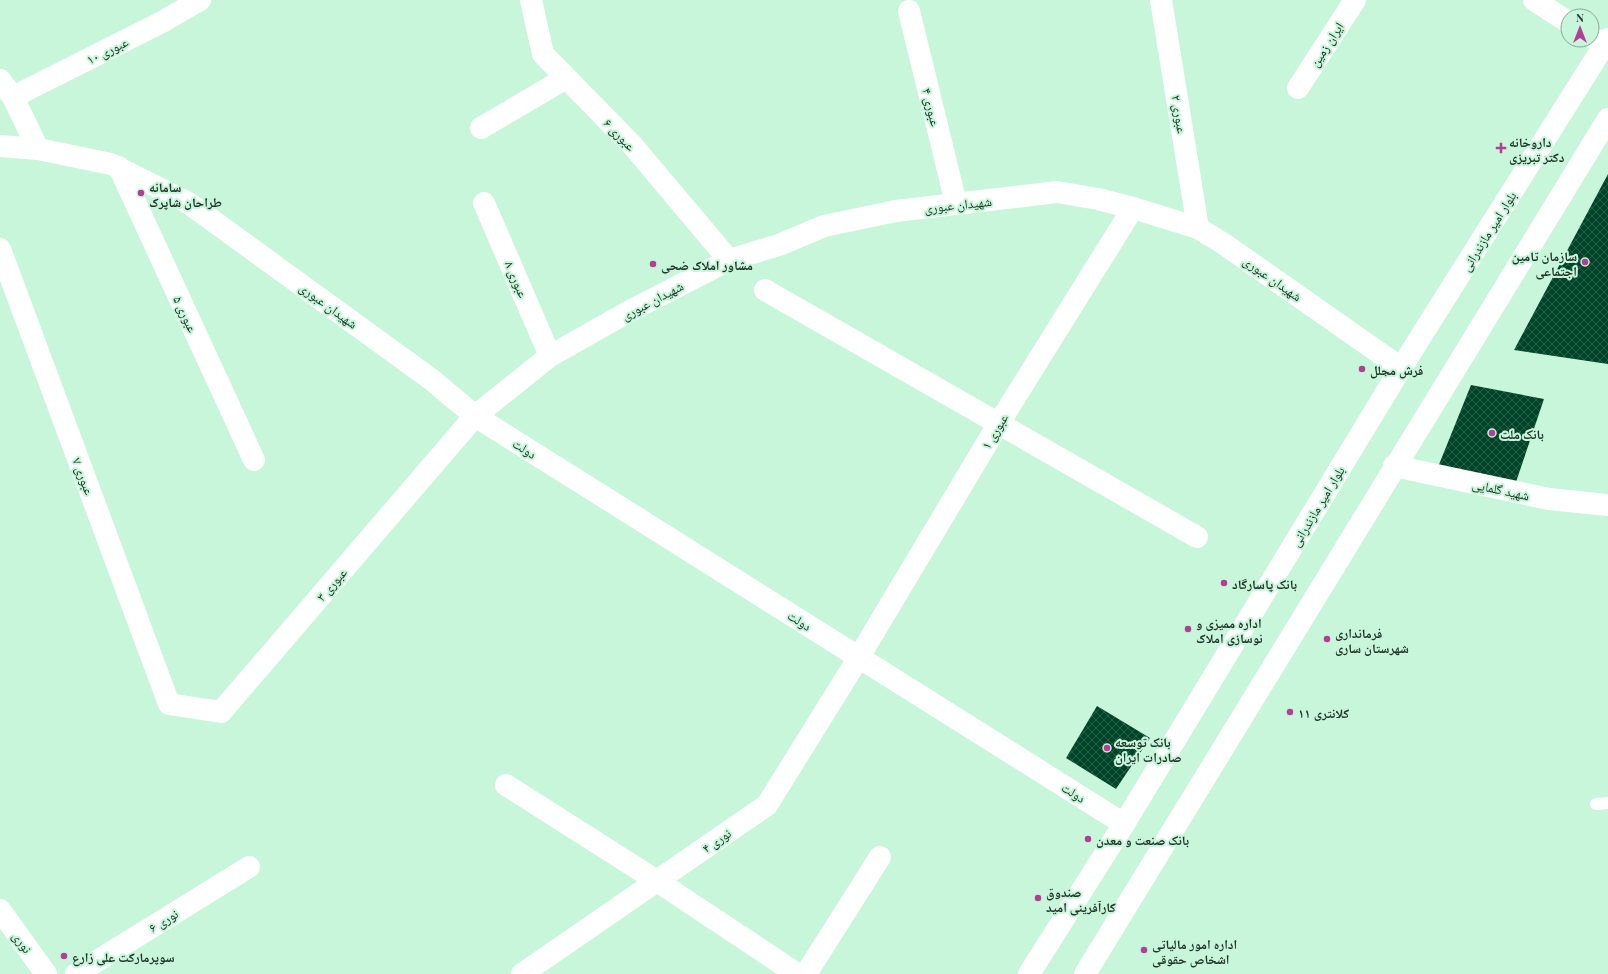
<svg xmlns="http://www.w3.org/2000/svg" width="1608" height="974" font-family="'Playfair Display','Noto Naskh Arabic',serif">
  <defs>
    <pattern id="building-cross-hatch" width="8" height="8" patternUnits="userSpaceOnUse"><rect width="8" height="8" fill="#004529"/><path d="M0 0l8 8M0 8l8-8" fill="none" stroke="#265e47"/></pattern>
  </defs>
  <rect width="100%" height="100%" fill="#c7f6da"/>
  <g fill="url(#building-cross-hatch)">
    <path d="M1608,174V364L1514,350Z"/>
    <path d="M1471,385L1544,399L1515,485L1438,467Z"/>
    <path d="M1097,706L1150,738L1116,789L1066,758Z"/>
  </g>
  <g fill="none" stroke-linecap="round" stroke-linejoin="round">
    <path stroke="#fff" stroke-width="12" d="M1596,804L1608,803"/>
    <g stroke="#fff" stroke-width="22">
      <path d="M531,0L543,54L633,146L729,260"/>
      <path d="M1161,0L1198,228"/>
      <path d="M1534,0L1568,22"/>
      <path d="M909,11L956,203"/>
      <path d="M1592,37L1604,45"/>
      <path d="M0,80L13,97L38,149"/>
      <path d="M1298,88L1355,0"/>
      <path d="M13,97L162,22L200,0"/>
      <path d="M481,128L566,78"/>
      <path d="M0,146L38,149L111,164L187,202L432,380L475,416L550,356L628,312L729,260L779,245L824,226L896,211L1057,192L1098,199L1133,208L1198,228L1224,244L1401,368"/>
      <path d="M119,167L254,460"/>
      <path d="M484,203L550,356"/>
      <path d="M0,249L169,704L221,712L475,416L1124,824"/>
      <path d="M765,290L1197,537"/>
      <path d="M1394,466L1549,499L1608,505"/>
      <path d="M506,785L657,881L797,974"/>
      <path d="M76,974L249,867"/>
      <path d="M522,974L767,805L859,657L999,423L1133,208"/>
      <path d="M806,974L880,857"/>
    </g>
    <path stroke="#fff" stroke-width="22" d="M0,910L46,974"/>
    <g stroke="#fff" stroke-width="22">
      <path d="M1029,974L1124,824L1401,368L1608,39"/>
      <path d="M1085,974L1608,119"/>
    </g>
  </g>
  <g fill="#b33e95" stroke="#c7f6da" stroke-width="1.5">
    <path d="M1499 142h4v4h4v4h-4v4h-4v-4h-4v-4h4z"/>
    <circle cx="141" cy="193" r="4"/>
    <circle cx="1585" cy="262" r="4"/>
    <circle cx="653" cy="264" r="4"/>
    <circle cx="1362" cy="369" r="4"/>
    <circle cx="1492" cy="433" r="4"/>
    <circle cx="1224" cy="583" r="4"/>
    <circle cx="1188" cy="629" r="4"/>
    <circle cx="1327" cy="639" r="4"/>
    <circle cx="1290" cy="712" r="4"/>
    <circle cx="1107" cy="748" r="4"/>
    <circle cx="1088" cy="839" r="4"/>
    <circle cx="1038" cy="898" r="4"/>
    <circle cx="1144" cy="950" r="4"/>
    <circle cx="64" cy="956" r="4"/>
  </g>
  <g text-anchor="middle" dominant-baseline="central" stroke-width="4" stroke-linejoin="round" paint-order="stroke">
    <g font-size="13" fill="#213429" stroke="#c7f6da">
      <text transform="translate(1326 44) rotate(-57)">ایران زمین</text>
      <text transform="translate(107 50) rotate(-26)">عبوری ۱۰</text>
      <text transform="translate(932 107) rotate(76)">عبوری ۴</text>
      <text transform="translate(1180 114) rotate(81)">عبوری ۲</text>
      <text transform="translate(620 134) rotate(46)">عبوری ۶</text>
      <text transform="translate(958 204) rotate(-6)">شهیدان عبوری</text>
      <text transform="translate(1488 231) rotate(-58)">بلوار امیر مازندرانی</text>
      <text transform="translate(1273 278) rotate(35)">شهیدان عبوری</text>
      <text transform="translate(517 279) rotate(67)">عبوری ۸</text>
      <text transform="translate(652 300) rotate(-28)">شهیدان عبوری</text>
      <text transform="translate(329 305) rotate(36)">شهیدان عبوری</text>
      <text transform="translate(186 314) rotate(65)">عبوری ۵</text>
      <text transform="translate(994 431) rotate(-59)">عبوری ۱</text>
      <text transform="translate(525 448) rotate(32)">دولت</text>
      <text transform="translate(84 476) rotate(70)">عبوری ۷</text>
      <text transform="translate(1501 489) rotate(12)">شهید گلمایی</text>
      <text transform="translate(1317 506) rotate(-59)">بلوار امیر مازندرانی</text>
      <text transform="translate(331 584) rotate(-49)">عبوری ۳</text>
      <text transform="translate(800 620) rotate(32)">دولت</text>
      <text transform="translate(1074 792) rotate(32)">دولت</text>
      <text transform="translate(716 840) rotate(-35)">نوری ۴</text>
      <text transform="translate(163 920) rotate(-32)">نوری ۶</text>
      <text transform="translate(23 942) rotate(54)">نوری</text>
    </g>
    <g font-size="13" font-weight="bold" fill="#213429" stroke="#c7f6da" text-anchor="start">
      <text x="1509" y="141">داروخانه<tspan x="1509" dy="15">دکتر تبریزی</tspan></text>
      <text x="149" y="186">سامانه<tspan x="149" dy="15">طراحان شاپرک</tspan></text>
      <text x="1577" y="255" text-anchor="end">سازمان تامین<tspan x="1577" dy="15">اجتماعی</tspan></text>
      <text x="661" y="264">مشاور املاک ضحی</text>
      <text x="1370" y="369">فرش مجلل</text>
      <text x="1500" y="433">بانک ملت</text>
      <text x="1232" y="583">بانک پاسارگاد</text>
      <text x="1196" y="622">اداره ممیزی و<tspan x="1196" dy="15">نوسازی املاک</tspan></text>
      <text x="1335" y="632">فرمانداری<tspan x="1335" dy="15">شهرستان ساری</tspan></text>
      <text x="1298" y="712">کلانتری ۱۱</text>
      <text x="1115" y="741">بانک توسعه<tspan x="1115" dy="15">صادرات ایران</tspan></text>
      <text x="1096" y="839">بانک صنعت و معدن</text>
      <text x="1046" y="891">صندوق<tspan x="1046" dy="15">کارآفرینی امید</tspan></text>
      <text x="1152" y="943">اداره امور مالیاتی<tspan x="1152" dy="15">اشخاص حقوقی</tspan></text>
      <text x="72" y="956">سوپرمارکت علی زارع</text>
    </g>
  </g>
  <g transform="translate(1580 28)"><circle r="19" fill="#c7f6da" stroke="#85a893"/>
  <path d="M0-3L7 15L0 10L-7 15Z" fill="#b33e95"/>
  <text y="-6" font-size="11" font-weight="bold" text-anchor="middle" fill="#213429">N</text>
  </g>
</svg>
